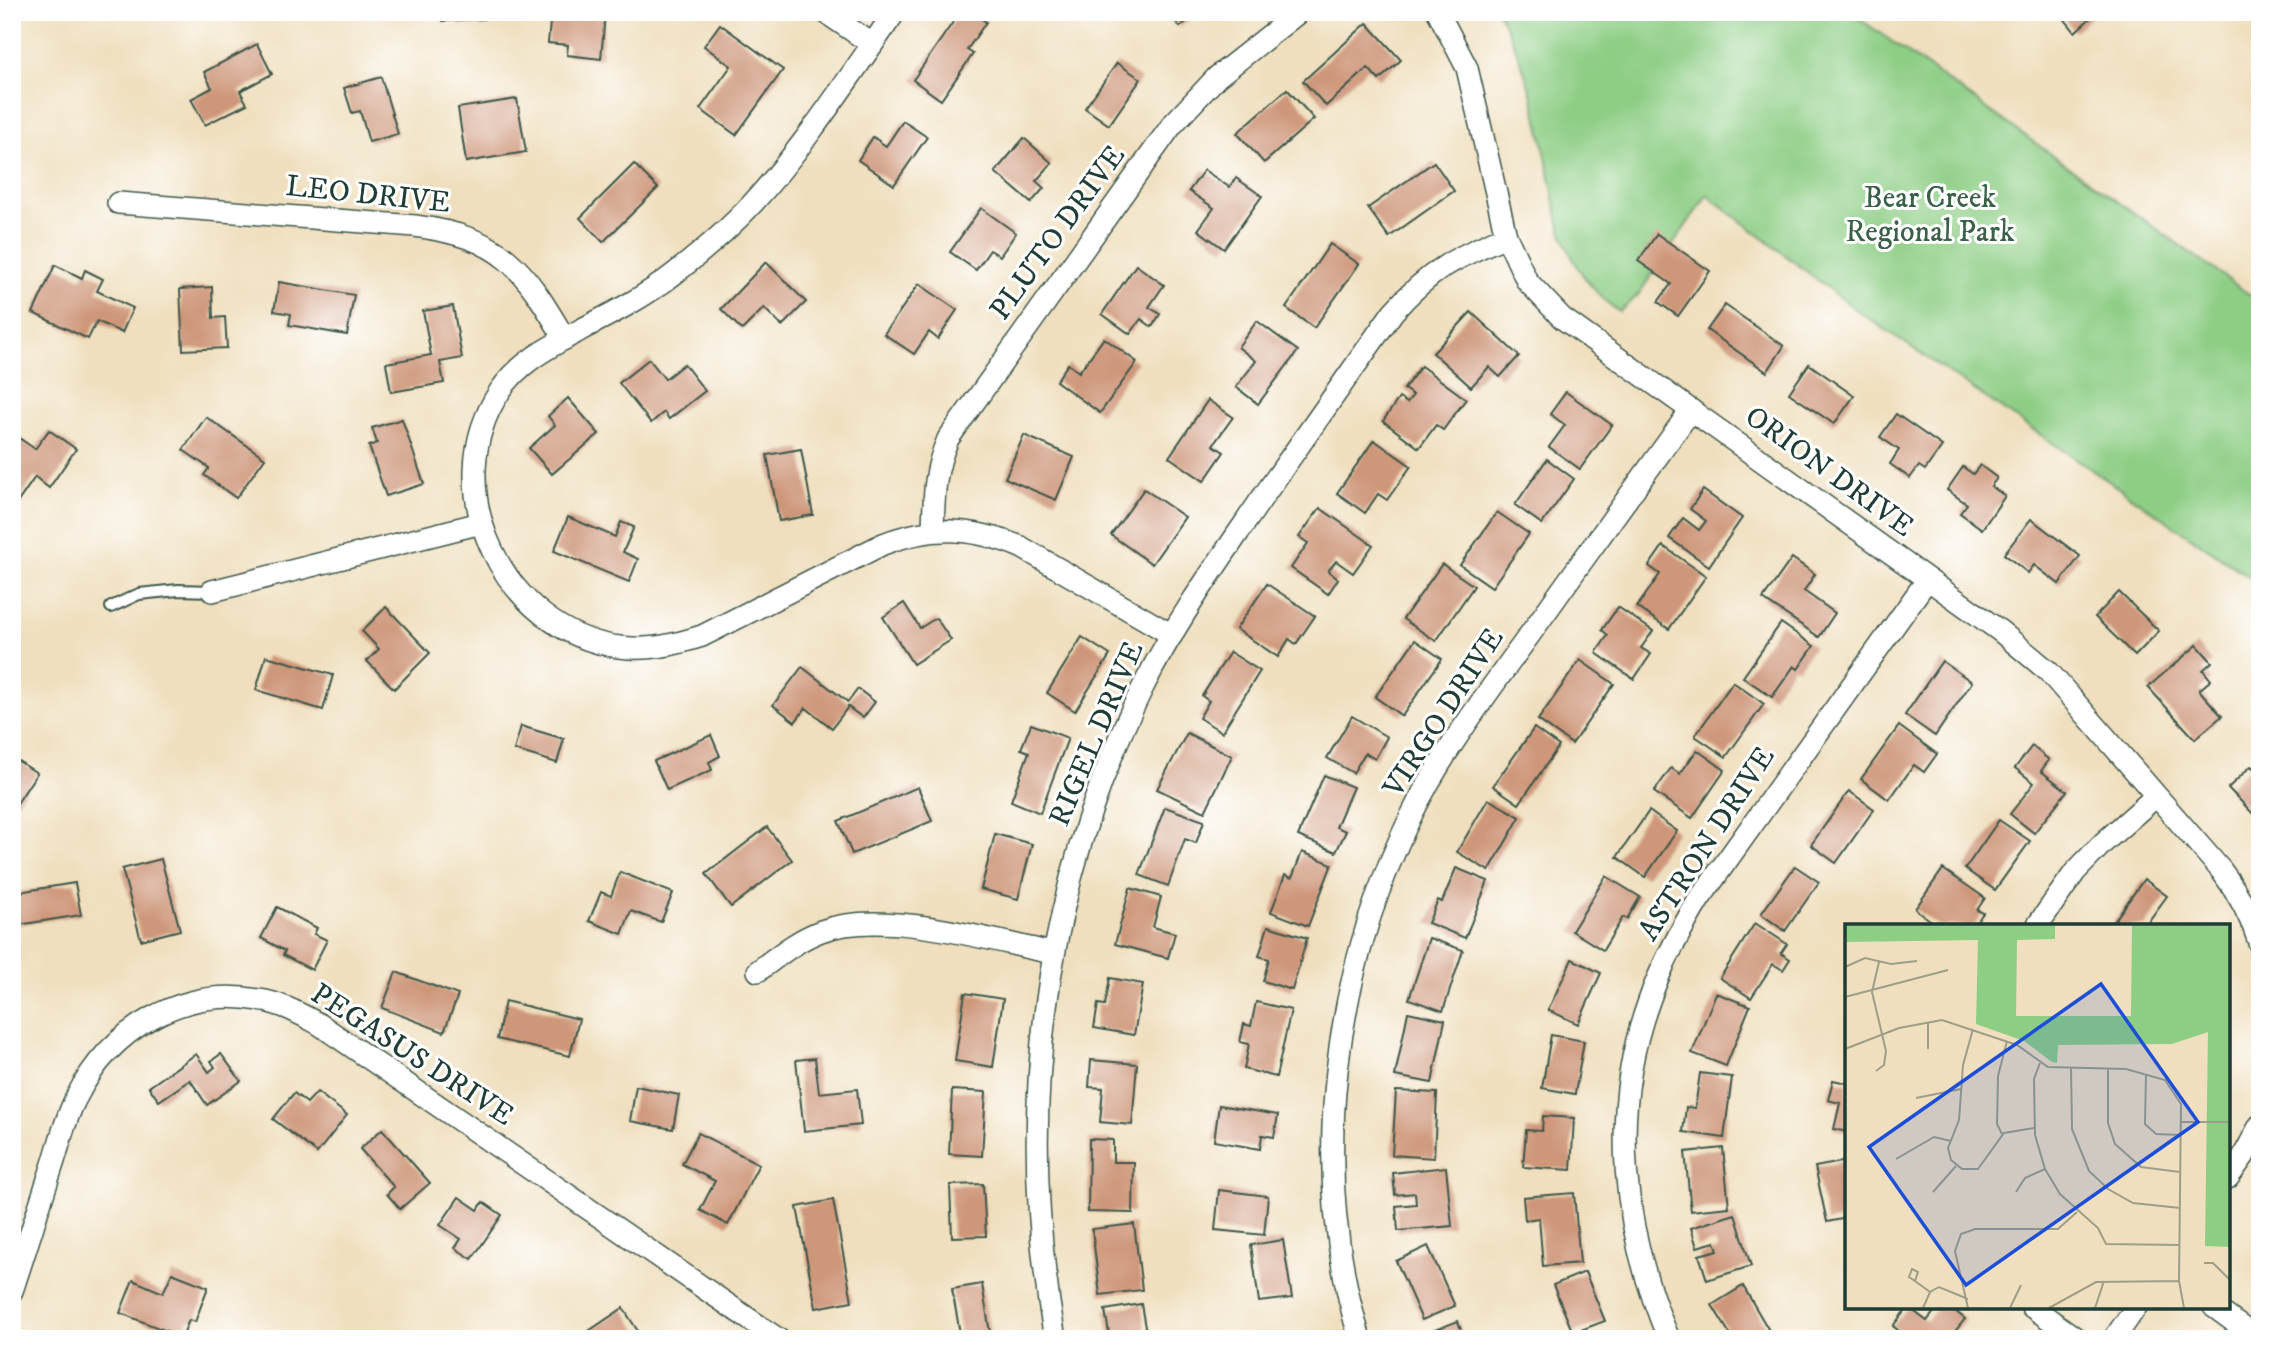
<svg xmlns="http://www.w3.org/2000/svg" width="2272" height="1351" font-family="'IM FELL DW Pica',serif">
  <rect width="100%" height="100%" fill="#fff"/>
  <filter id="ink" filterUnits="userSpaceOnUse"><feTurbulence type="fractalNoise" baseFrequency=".0143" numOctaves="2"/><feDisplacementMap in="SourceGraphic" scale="14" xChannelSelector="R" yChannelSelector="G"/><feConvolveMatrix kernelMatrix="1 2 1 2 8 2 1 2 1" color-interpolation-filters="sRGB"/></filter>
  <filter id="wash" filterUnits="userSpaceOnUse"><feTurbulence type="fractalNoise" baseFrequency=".00686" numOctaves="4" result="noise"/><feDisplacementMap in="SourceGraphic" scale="28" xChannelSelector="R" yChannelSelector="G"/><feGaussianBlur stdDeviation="1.57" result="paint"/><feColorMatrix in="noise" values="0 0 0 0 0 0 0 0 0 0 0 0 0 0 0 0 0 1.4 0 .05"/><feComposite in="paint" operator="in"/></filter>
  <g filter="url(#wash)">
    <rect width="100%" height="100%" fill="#efdfbe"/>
    <path fill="#8dcd84" stroke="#56855c" stroke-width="2" d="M1498,12H1850L2260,302V584L1858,311L1707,195L1638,295L1619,312C1589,290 1568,258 1559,223C1544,150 1535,77 1498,12Z"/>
    <g id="blocks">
      <g fill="#ce977a">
        <path d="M442,12H483L484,19L443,21Z"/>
        <path d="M551,12L605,14L601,59L567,55L568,45L548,43Z"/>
        <path d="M960,12H972L986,22L967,50L973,54L941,100L913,80Z"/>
        <path d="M1168,12H1198L1180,27Z"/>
        <path d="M2059,12H2093L2095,14L2075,32Z"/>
        <path d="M1367,23L1401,60L1379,80L1368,68L1326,106L1303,81Z"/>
        <path d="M720,24L783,70L736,135L700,109L731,66L704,46Z"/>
        <path d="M257,44L272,74L240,91L247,104L205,125L191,99L212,88L204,72Z"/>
        <path d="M1117,63L1141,79L1109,125L1085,108Z"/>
        <path d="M381,77L398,134L369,142L360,111L352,113L344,88Z"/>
        <path d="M1287,89L1314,119L1264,163L1237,133Z"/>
        <path d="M517,99L526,152L466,162L458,108Z"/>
        <path d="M903,121L927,137L894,185L858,160L873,137L886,146Z"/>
        <path d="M1024,138L1052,163L1036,181L1044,188L1031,203L995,172Z"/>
        <path d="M1434,162L1454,191L1389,237L1368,208Z"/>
        <path d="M634,164L658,188L603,242L580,218Z"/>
        <path d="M1204,170L1229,187L1236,178L1262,196L1224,249L1198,230L1214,208L1189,191Z"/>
        <path d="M981,208L1016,233L1000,256L990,250L976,270L950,252Z"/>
        <path d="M1657,234L1710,271L1678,316L1658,302L1671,284L1638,261Z"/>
        <path d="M1330,244L1359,264L1314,328L1286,308Z"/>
        <path d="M766,262L806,302L782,326L764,308L742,330L721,309Z"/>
        <path d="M55,265L82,278L85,270L103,279L97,291L133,308L122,333L97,321L88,339L33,313Z"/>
        <path d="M1136,265L1164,285L1149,307L1160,314L1152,327L1141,319L1130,334L1102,314Z"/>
        <path d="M279,282L354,295L347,335L289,325L291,314L274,311Z"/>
        <path d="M919,284L957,310L938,339L929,332L914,354L884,334Z"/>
        <path d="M212,287L213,318L225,317L227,348L183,350L180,289Z"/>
        <path d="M1725,305L1784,346L1767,372L1707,330Z"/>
        <path d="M453,306L462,358L440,362L444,383L391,392L386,363L431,355L423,311Z"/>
        <path d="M1471,312L1519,356L1500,377L1489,367L1471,387L1433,353Z"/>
        <path d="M1257,321L1298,351L1258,404L1236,387L1256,361L1238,347Z"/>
        <path d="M1104,338L1137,362L1100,413L1056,381L1068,364L1079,372Z"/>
        <path d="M649,359L665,379L684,364L705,391L669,419L664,412L651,423L619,383Z"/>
        <path d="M1809,364L1854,396L1834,424L1789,393Z"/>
        <path d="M1421,366L1466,399L1443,430L1436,425L1419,448L1383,421L1399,398L1407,403L1413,395L1404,389Z"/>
        <path d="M1566,392L1612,425L1580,469L1549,447L1565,425L1550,414Z"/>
        <path d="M568,398L599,434L552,474L529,448L555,425L548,416Z"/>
        <path d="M1208,400L1233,417L1213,445L1224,452L1204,481L1169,457Z"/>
        <path d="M1896,414L1942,446L1925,470L1919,466L1910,478L1890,464L1899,450L1880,437Z"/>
        <path d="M206,417L265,458L236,498L204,475L209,468L183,450Z"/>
        <path d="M402,419L424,484L386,496L369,446L377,443L372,428Z"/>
        <path d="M49,430L76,449L49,488L35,477L15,506L12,504V448L19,438L35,449Z"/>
        <path d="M1024,435L1074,457L1056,500L1005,478Z"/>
        <path d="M1374,440L1411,466L1387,500L1378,494L1365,513L1337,493Z"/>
        <path d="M801,449L813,515L779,521L767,455Z"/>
        <path d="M1547,459L1574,479L1542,524L1515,505Z"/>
        <path d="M1980,465L1997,478L1991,486L2005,496L1982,529L1960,513L1967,504L1947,490L1963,467L1973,474Z"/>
        <path d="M1144,489L1185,517L1152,564L1111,535Z"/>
        <path d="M1703,490L1742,518L1709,566L1669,538L1683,518L1699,530L1706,521L1690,509Z"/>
        <path d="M1320,508L1373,545L1353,573L1336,561L1328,571L1338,579L1328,594L1291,568L1308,543L1299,537Z"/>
        <path d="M1497,512L1529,534L1492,587L1460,565Z"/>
        <path d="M568,517L615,537L621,522L634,527L623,552L638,559L629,582L554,551Z"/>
        <path d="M2031,519L2080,556L2059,584L2034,565L2028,573L2004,554Z"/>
        <path d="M1663,546L1706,576L1669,629L1637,607L1660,574L1649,566Z"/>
        <path d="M1792,558L1815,574L1804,591L1835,613L1819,637L1763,599Z"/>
        <path d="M1442,564L1474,586L1436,641L1403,619Z"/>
        <path d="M1267,584L1315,616L1296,644L1289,639L1278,657L1236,629Z"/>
        <path d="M2119,592L2159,631L2135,656L2095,617Z"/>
        <path d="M904,603L920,628L936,618L951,640L913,664L883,617Z"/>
        <path d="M386,607L430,653L394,689L367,661L379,649L362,631Z"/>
        <path d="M1618,607L1653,631L1641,648L1651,654L1634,679L1596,653L1608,635L1602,630Z"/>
        <path d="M1781,623L1814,646L1798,669L1794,666L1772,697L1743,677Z"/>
        <path d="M1082,637L1110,655L1075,711L1047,693Z"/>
        <path d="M1415,640L1442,659L1402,716L1375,697Z"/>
        <path d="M2197,645L2212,662L2203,670L2211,680L2199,690L2222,716L2195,739L2148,687Z"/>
        <path d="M1230,652L1260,671L1222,732L1199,718L1209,701L1202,696Z"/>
        <path d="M266,656L333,675L323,710L256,690Z"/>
        <path d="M1580,660L1614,684L1572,744L1538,720Z"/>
        <path d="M1942,661L1972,682L1935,736L1905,715Z"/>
        <path d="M802,667L848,702L858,689L875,702L863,718L848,707L832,728L806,708L795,722L773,705Z"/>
        <path d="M1733,682L1764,704L1726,757L1695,736Z"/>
        <path d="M1352,716L1387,737L1375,759L1365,753L1353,773L1327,758Z"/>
        <path d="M1031,724L1068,738L1040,813L1011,801L1029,752L1021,749Z"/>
        <path d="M521,726L564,739L557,763L514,750Z"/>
        <path d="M1899,726L1937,754L1924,772L1914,765L1889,800L1861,779Z"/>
        <path d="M1534,728L1559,746L1519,804L1493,786Z"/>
        <path d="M1187,733L1232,756L1205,812L1157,789Z"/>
        <path d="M711,735L720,756L709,762L712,770L667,790L654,761Z"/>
        <path d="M2032,746L2049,760L2041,771L2067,791L2034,833L2010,814L2034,783L2015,768Z"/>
        <path d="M1697,750L1725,770L1692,818L1654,792L1671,768L1680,774Z"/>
        <path d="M12,757L37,773L12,811Z"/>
        <path d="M2251,766L2260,774V821L2228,788Z"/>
        <path d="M1324,775L1353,787L1336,827L1346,831L1336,852L1298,836Z"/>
        <path d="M918,787L932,821L852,854L838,821Z"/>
        <path d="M1849,791L1874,809L1836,863L1811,845Z"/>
        <path d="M1488,799L1520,817L1489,871L1457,852Z"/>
        <path d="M1165,807L1204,821L1196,843L1185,839L1168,886L1139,875Z"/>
        <path d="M1649,811L1677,831L1645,877L1617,857Z"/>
        <path d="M1999,820L2030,841L1995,890L1965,869Z"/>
        <path d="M767,827L792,860L731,907L706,874Z"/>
        <path d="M995,834L1032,844L1018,899L981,889Z"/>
        <path d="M1302,852L1332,864L1308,926L1271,912L1285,875L1292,878Z"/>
        <path d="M161,859L180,930L141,940L122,869Z"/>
        <path d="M1795,866L1819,882L1785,931L1761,914Z"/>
        <path d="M1456,868L1488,881L1465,938L1428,923L1438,900L1442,902Z"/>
        <path d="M1943,869L1985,898L1977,910L1983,913L1974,926H1938L1915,909Z"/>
        <path d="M620,872L673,893L661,922L631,911L622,934L589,921L601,892L611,896Z"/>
        <path d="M1606,876L1640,897L1627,919L1623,917L1603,950L1572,931Z"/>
        <path d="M2144,879L2167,896L2145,926H2116L2113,923Z"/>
        <path d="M75,883L81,915L12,926V893Z"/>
        <path d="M1130,888L1161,897L1153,927L1175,933L1168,958L1115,944Z"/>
        <path d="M277,907L317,928L314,934L327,940L312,970L283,955L285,951L261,938Z"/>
        <path d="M1755,923L1787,944L1781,953L1790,959L1783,970L1773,964L1751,998L1720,978Z"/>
        <path d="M1268,926L1307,938L1292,990L1263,981L1269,959L1259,956Z"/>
        <path d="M1429,938L1463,950L1443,1011L1409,999Z"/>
        <path d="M1572,959L1601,973L1578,1024L1548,1010Z"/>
        <path d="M396,972L458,995L444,1032L382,1008Z"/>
        <path d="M1110,978L1143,984L1134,1035L1094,1028L1098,1004L1105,1005Z"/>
        <path d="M965,993L1003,999L993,1067L955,1061Z"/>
        <path d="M1716,993L1750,1006L1726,1066L1692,1053Z"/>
        <path d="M505,1001L579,1019L570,1056L497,1039Z"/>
        <path d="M1256,1002L1291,1010L1276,1077L1244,1069L1249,1044L1240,1042L1244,1024L1251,1026Z"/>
        <path d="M1408,1012L1445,1020L1432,1083L1395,1076Z"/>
        <path d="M1551,1035L1584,1041L1575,1094L1542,1088Z"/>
        <path d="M196,1054L209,1072L215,1067L211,1061L221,1054L241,1081L207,1105L190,1080L159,1101L149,1087Z"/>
        <path d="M815,1058L819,1093L857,1089L861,1125L804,1131L796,1060Z"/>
        <path d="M1091,1060L1137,1064L1132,1125L1100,1122L1103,1088L1089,1087Z"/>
        <path d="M1700,1073L1732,1077L1724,1138L1683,1132L1686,1107L1695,1108Z"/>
        <path d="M1833,1080L1847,1083V1132L1834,1129L1840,1103L1828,1100Z"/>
        <path d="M636,1086L679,1095L673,1129L630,1121Z"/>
        <path d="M952,1090L986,1092L982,1156L949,1154Z"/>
        <path d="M1396,1091L1437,1093L1434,1158L1392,1155Z"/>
        <path d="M317,1092L347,1115L317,1153L273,1119L294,1093L307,1103Z"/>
        <path d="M1219,1105L1278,1115L1274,1137L1262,1135L1260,1149L1214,1141Z"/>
        <path d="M1543,1116L1574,1118L1571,1170L1523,1167L1526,1130L1542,1131Z"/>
        <path d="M382,1129L430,1183L400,1209L387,1194L394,1187L360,1149Z"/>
        <path d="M698,1133L759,1164L728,1225L700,1210L715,1181L682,1164Z"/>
        <path d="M1089,1139L1113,1140V1162H1134L1133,1213L1088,1212Z"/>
        <path d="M1723,1148L1729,1207L1691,1211L1685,1152Z"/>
        <path d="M1847,1161V1218L1827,1222L1815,1167Z"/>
        <path d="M1446,1167L1452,1226L1398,1231L1396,1206L1416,1204L1415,1193L1395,1195L1393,1173Z"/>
        <path d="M983,1184L986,1236L952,1237L950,1185Z"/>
        <path d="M1219,1190L1268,1196L1264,1235L1215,1230Z"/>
        <path d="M1574,1193L1580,1263L1543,1266L1539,1218L1525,1220L1523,1197Z"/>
        <path d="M459,1197L478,1210L483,1202L502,1215L472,1259L455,1248L461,1239L440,1225Z"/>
        <path d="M833,1200L852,1301L816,1308L797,1207Z"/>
        <path d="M1735,1214L1751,1266L1707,1280L1699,1255L1718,1250L1715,1242L1697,1247L1691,1228Z"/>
        <path d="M1134,1224L1142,1290L1100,1295L1092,1229Z"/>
        <path d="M1283,1240L1292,1298L1259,1302L1251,1245Z"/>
        <path d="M1428,1246L1455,1306L1422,1320L1396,1261Z"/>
        <path d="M1585,1272L1605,1321L1573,1333L1553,1285Z"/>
        <path d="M172,1273L208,1287L195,1322L189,1320L182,1337L120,1313L133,1280L163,1293Z"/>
        <path d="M982,1284L991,1339H961L952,1289Z"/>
        <path d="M1743,1286L1774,1339H1733L1712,1305Z"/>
        <path d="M1141,1304L1147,1339H1110L1105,1310Z"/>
        <path d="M1908,1307L1927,1321L1938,1307H1950L1965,1319L1949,1339H1909L1893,1326Z"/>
        <path d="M623,1308L643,1339H577Z"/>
        <path d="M1458,1321L1464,1339H1420L1419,1336Z"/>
      </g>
    </g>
  </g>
  <g filter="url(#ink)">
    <use href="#blocks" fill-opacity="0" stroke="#3e5549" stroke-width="2"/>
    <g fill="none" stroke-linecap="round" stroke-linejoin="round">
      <g stroke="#3e5549" stroke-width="14">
        <path id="lane" d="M111,607L139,594L178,590L212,591"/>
      </g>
      <g stroke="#3e5549" stroke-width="24">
        <g id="street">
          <path d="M825,12L872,44"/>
          <path d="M895,12C849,77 806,144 753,203C729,229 702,252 674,274C646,296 615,312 584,328C552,346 521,360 500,391C435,488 504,632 619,647C648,651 674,645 702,636L883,544C933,525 971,527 1021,547L1172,635"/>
          <path d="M1438,12L1467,68L1506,236L1527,281L1562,318L2000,631L2048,671L2221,870C2239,894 2251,916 2260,945"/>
          <path d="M118,203L415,226C503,238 522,266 565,339"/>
          <path d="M933,531C934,496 934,471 948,439L1172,125L1217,77L1299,12"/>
          <path d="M212,591L481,523"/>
          <path d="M2037,926L2075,872L2103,843L2156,796"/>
          <path d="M758,971C778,956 797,940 821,931C883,908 989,940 1053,953"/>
          <path d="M2228,1178L2243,1157L2260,1125"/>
          <path d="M12,1291C26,1249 39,1206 53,1164C60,1142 65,1119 76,1098C110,1029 182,986 259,1000C281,1003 300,1014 319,1024L778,1339"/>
          <path d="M2032,1307L2077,1339"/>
          <path d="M2214,1307L2258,1339"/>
          <path d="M1055,1339C1015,1117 1042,889 1143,687C1176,621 1219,561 1260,501C1305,438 1349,375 1393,312C1430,270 1455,258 1506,236"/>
          <path d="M1360,1339C1308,1168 1333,973 1412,814C1443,751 1487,694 1528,637C1582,561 1637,485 1691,410"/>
          <path d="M1669,1339C1623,1232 1608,1113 1649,1001C1661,966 1679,933 1698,901L1927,580"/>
          <path d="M2114,1339L2136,1307"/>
        </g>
      </g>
      <use href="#lane" stroke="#fff" stroke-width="10"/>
      <use href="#street" stroke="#fff" stroke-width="21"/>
    </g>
  </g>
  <g text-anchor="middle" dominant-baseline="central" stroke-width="6" stroke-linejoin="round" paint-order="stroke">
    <g font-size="30" fill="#1f3d34" stroke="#fff">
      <text transform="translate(368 195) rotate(6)">LEO DRIVE</text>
      <text transform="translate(1058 233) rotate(-54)">PLUTO DRIVE</text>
      <text transform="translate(1829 472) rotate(36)">ORION DRIVE</text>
      <text transform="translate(1444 713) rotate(-57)">VIRGO DRIVE</text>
      <text transform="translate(1097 734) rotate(-67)">RIGEL DRIVE</text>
      <text transform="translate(1707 844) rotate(-57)">ASTRON DRIVE</text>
      <text transform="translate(412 1055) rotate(33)">PEGASUS DRIVE</text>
    </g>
    <g font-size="30" fill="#3a6148" stroke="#fff">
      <text x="1930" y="198">Bear Creek<tspan x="1930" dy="34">Regional Park</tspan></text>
    </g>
  </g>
  <g transform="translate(1845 924)">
    <rect width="385" height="385" fill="#efdfbe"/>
    <path d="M0,1H210V15L172,16L171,92H286L287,1H385V323L360,322L363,108L327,120L213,121L212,139L207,138L179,117L131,100L133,16L0,18Z" fill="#8dcd84"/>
    <path fill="none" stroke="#9c9e87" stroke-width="2" d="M0,43L20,34L46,40L72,37M0,73L103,46M83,98V125M128,105L118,141L114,196L103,224L106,236L117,245H133L159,209L189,204M0,125L54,104L97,96L172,121L203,143L281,145L320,156L336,180L334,357L339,384M195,139L189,155L190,211L200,245L215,270L253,304L261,320L335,321M226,144L227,205L244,247L263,265L288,279L335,284M263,144V199L270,220L296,243L335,248M31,147L39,141L41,127L27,68L34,38M301,150L300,200L311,210L336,211M71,174L116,165M336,198H385M157,210L152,200L153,152L162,117M51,235L89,213L106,217M88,268L111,242M171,268L180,254L200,245M359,339H368L385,356M70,357L73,348L67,345L64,353L70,357L85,368M78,384L85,368L94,363L123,375M123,384L110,327L116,310L130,305H213L232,288M165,384L176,361M204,384L251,358L334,357M250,384L259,357"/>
    <path fill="#1d4ed8" fill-opacity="0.15" stroke="#1d4ed8" stroke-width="3.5" d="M256,60L353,198L121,361L24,223Z"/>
    <rect width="385" height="385" fill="none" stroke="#1f3d34" stroke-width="3.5"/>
  </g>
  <rect width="2272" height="1351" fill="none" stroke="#fff" stroke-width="42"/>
</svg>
